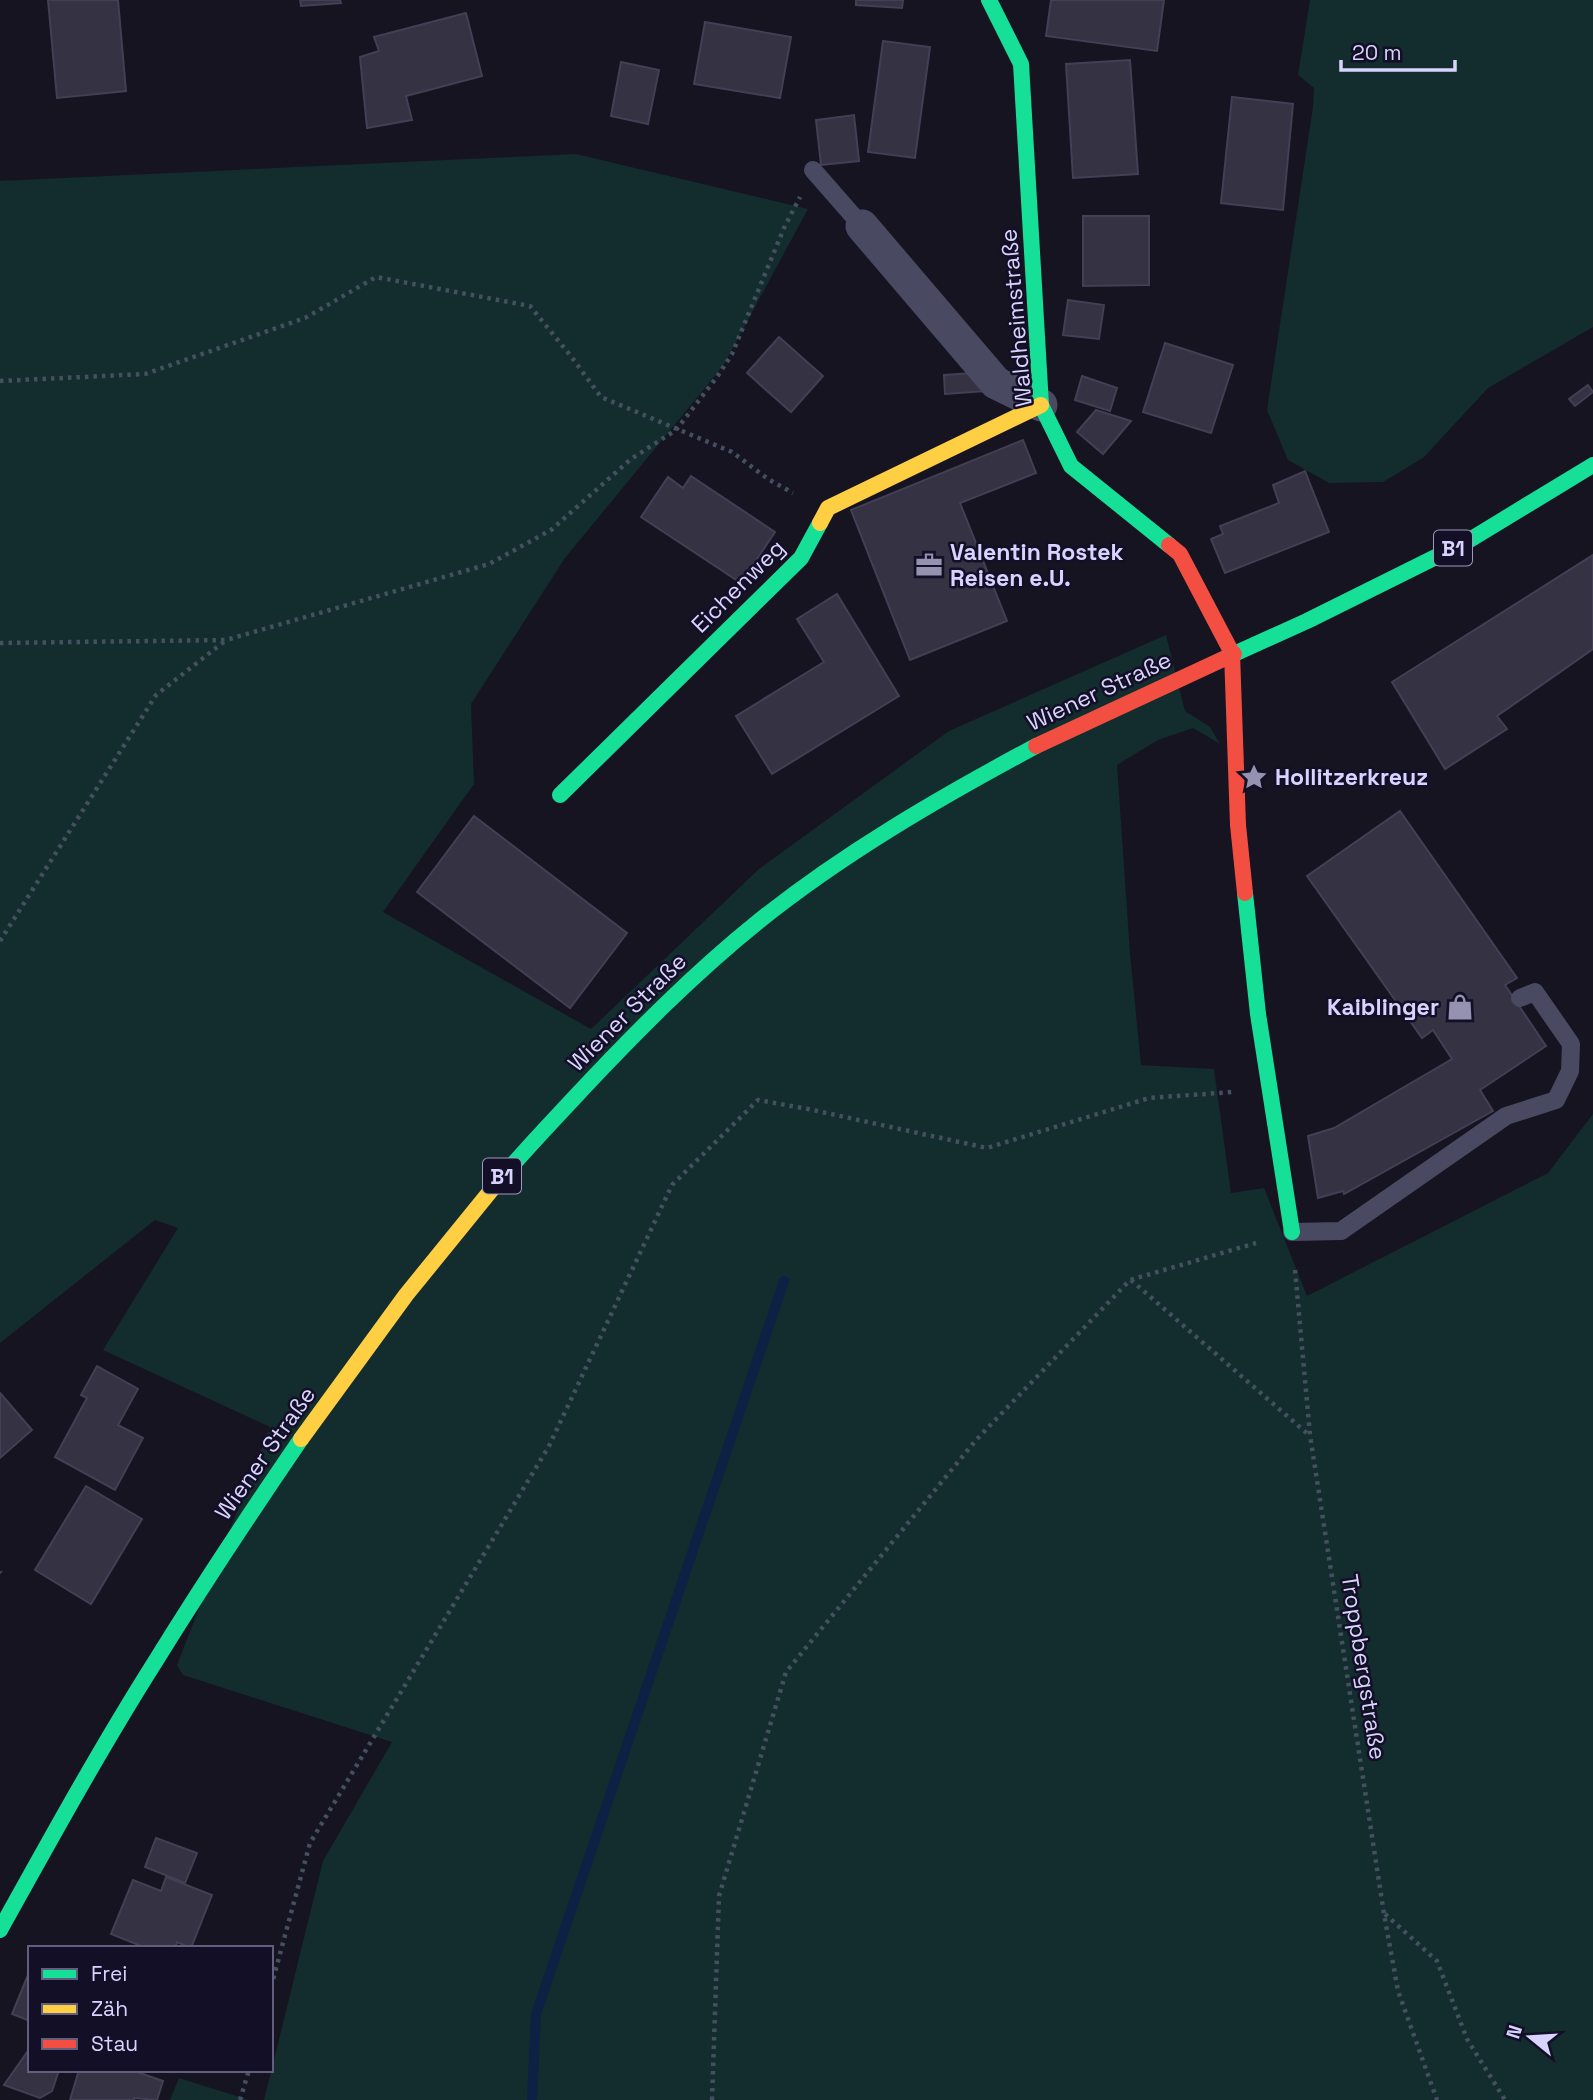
<svg xmlns="http://www.w3.org/2000/svg" width="1593" height="2100" font-family="'Space Grotesk',sans-serif">
  <rect width="100%" height="100%" fill="#161421"/>
  <g fill="#132c2d">
    <path d="M1310,0H1593V327L1488,388L1423,458L1383,482L1329,483L1288,460L1267,410L1313,107L1314,88L1298,75Z"/>
    <path d="M576,154L808,209L723,366L565,558L471,704L474,784L383,912L591,1029L759,869L949,731L1166,635L1185,711L1210,727L1220,744L1193,728L1158,740L1117,765L1130,953L1141,1065L1214,1069L1231,1193L1264,1188L1307,1296L1548,1173L1593,1114V2100H264L323,1861L392,1742L183,1675L177,1665L270,1427L103,1350L178,1228L155,1220L0,1343V181Z"/>
    <path d="M179,2078L249,2100H170Z"/>
  </g>
  <g fill="none" stroke-linecap="round" stroke-linejoin="round">
    <path stroke="#0d2144" stroke-width="10" d="M532,2100L536,2014L784,1281"/>
  </g>
  <g fill="#343243" stroke="#433f54" stroke-width="2">
    <path d="M48,0H118L126,91L57,98Z"/>
    <path d="M300,0H340L341,3L301,6Z"/>
    <path d="M856,0H903L902,8L856,5Z"/>
    <path d="M1051,0H1164L1157,51L1046,36Z"/>
    <path d="M466,13L482,76L406,96L412,120L367,128L360,57L379,51L374,37Z"/>
    <path d="M705,22L791,37L780,98L694,84Z"/>
    <path d="M883,41L930,47L915,158L868,152Z"/>
    <path d="M1130,60L1138,174L1073,178L1066,64Z"/>
    <path d="M621,62L659,70L648,124L611,116Z"/>
    <path d="M1232,97L1293,104L1283,210L1221,203Z"/>
    <path d="M854,115L859,161L821,165L816,120Z"/>
    <path d="M1083,216H1149V285L1083,286Z"/>
    <path d="M1068,300L1104,305L1099,339L1063,335Z"/>
    <path d="M779,337L823,376L791,412L747,373Z"/>
    <path d="M1165,343L1233,365L1211,433L1143,412Z"/>
    <path d="M973,373L988,391L945,394L944,375Z"/>
    <path d="M1082,376L1117,388L1110,411L1075,400Z"/>
    <path d="M1588,385L1593,392L1575,406L1569,399Z"/>
    <path d="M1096,410L1131,421L1103,454L1077,432Z"/>
    <path d="M1023,440L1036,473L960,503L1007,621L910,660L851,510Z"/>
    <path d="M1305,471L1329,532L1225,573L1211,539L1223,534L1220,526L1279,503L1273,485Z"/>
    <path d="M691,476L775,532L741,583L641,517L668,477L683,488Z"/>
    <path d="M1593,555V649L1497,716L1507,729L1445,769L1392,682Z"/>
    <path d="M837,594L899,696L772,774L736,716L824,662L797,619Z"/>
    <path d="M1400,811L1517,978L1505,985L1546,1046L1480,1090L1493,1111L1344,1194L1343,1191L1318,1198L1308,1136L1334,1128L1452,1059L1433,1030L1422,1038L1307,876Z"/>
    <path d="M474,816L627,933L570,1008L417,892Z"/>
    <path d="M97,1366L138,1389L118,1425L143,1438L115,1490L55,1457L87,1398L81,1395Z"/>
    <path d="M0,1393L32,1430L0,1458Z"/>
    <path d="M86,1486L142,1519L91,1604L35,1570Z"/>
    <path d="M156,1838L197,1853L185,1883L145,1867Z"/>
    <path d="M166,1877L212,1895L191,1948L177,1942L175,1948H146L111,1934L133,1880L161,1891Z"/>
    <path d="M28,1975L30,1976V2021L12,2014Z"/>
    <path d="M30,2048V2070H59L52,2091L40,2098L4,2085Z"/>
    <path d="M79,2070H131L163,2081L157,2100L134,2098V2100H70Z"/>
  </g>
  <g fill="none" stroke-linecap="round" stroke-linejoin="round">
    <g stroke="#44505f" stroke-width="4.5" stroke-dasharray="3.5 5" stroke-linecap="butt">
      <path d="M0,381L145,374L305,318L376,277L530,306L570,355L601,397L732,452L768,479L793,493"/>
      <path d="M0,643L226,640L489,564L551,530L631,459L676,430L717,377L732,354L784,228L800,197"/>
      <path d="M0,941L156,695L225,641"/>
      <path d="M1295,1270L1310,1435L1384,1914L1398,1991L1437,2100"/>
      <path d="M1131,1280L1309,1435"/>
      <path d="M0,1572L1,1573"/>
      <path d="M1385,1914L1437,1961L1467,2039L1505,2100"/>
      <path d="M271,1987L310,1843L549,1446L672,1185L758,1100L808,1109L987,1148L1149,1098L1232,1092"/>
      <path d="M240,2100L249,2070"/>
      <path d="M712,2100L719,1896L786,1672L976,1440L1130,1280L1256,1243"/>
    </g>
    <g stroke="#4a4962" stroke-width="18">
      <path d="M813,170L862,226"/>
      <path d="M1292,1232L1341,1231L1506,1116L1556,1100L1570,1071L1571,1044L1535,992L1520,998"/>
    </g>
    <path stroke="#4a4962" stroke-width="33" d="M862,226L996,383L1041,405"/>
    <g stroke="#16e098" stroke-width="16">
      <path d="M989,0L1021,64L1041,405L1071,466L1169,545"/>
      <path d="M1234,654L1307,621L1468,541L1593,465"/>
      <path d="M560,795L801,558L820,523"/>
      <path d="M1245,893L1258,1014L1292,1232"/>
      <path d="M497,1183C522,1153 549,1125 575,1097C633,1035 693,974 759,921C844,853 939,798 1036,746"/>
      <path d="M0,1930C50,1840 100,1749 155,1662C202,1586 251,1512 301,1439"/>
    </g>
    <g stroke="#ffcf43" stroke-width="16">
      <path d="M820,523L828,508L1041,405"/>
      <path d="M301,1439L406,1295L497,1183"/>
    </g>
    <g stroke="#f24e42" stroke-width="16">
      <path d="M1169,545L1180,554L1232,653L1238,825L1245,893"/>
      <path d="M1036,746L1234,654"/>
    </g>
  </g>
  <defs>
    <g id="office-bare" transform="scale(2.1)"><path d="M-6-3h4V-5.5h4V-3h4V5H-6ZM-1-4.5V-3h2v-1.5ZM-6 0V1H6V0Z" fill="#9591b1" stroke="#130f26" stroke-width="2.5" paint-order="stroke"/></g>
    <g id="sight-bare" transform="scale(2.1)"><path d="M0-6L1.8-2.2L6-1.7L2.9 1.2L3.7 5.4L0 3.3L-3.7 5.4L-2.9 1.2L-6-1.7L-1.8-2.2Z" fill="#9591b1" stroke="#130f26" stroke-width="2.5" paint-order="stroke"/></g>
    <g id="shop-bare" transform="scale(2.1)"><path d="M-5-2.5h2.3a2.7 3.5 0 0 1 5.4 0H5L5.5 6h-11ZM-1.5-2.5h3a1.5 2.3 0 0 0-3 0Z" fill="#9591b1" stroke="#130f26" stroke-width="2.5" paint-order="stroke"/></g>
  </defs>
  <g fill-rule="evenodd">
    <use href="#office-bare" x="929" y="565"/>
    <use href="#sight-bare" x="1254" y="777"/>
    <use href="#shop-bare" x="1460" y="1007"/>
  </g>
  <g text-anchor="middle" dominant-baseline="central" stroke-width="5" stroke-linejoin="round" paint-order="stroke">
    <g fill="#130f26" stroke="#9e99be" stroke-width="2">
      <rect x="1434" y="530.5" width="38" height="35" rx="5"/>
      <rect x="483" y="1158.5" width="38" height="35" rx="5"/>
    </g>
    <g font-size="21" font-weight="bold" fill="#d9d4ff">
      <text x="1453" y="548">B1</text>
      <text x="502" y="1176">B1</text>
    </g>
    <g font-size="23" fill="#d9d4ff" stroke="#130f26">
      <text transform="translate(1016 318) rotate(-95)">Waldheimstraße</text>
      <text transform="translate(738 586) rotate(-45)">Eichenweg</text>
      <text transform="translate(1099 691) rotate(-25)">Wiener Straße</text>
      <text transform="translate(627 1012) rotate(-45)">Wiener Straße</text>
      <text transform="translate(265 1453) rotate(-55)">Wiener Straße</text>
      <text transform="translate(1364 1667) rotate(81)">Troppbergstraße</text>
    </g>
    <g font-size="23" font-weight="bold" fill="#d9d4ff" stroke="#130f26" text-anchor="start">
      <text x="950" y="552">Valentin Rostek<tspan x="950" dy="26">Reisen e.U.</tspan></text>
      <text x="1275" y="777">Hollitzerkreuz</text>
      <text x="1439" y="1007" text-anchor="end">Kaiblinger</text>
    </g>
  </g>
  <rect x="28" y="1946" width="245" height="126" fill="#130f26" stroke="#625e7d" stroke-width="2"/>
  <rect x="42" y="1969" width="35" height="10" fill="#16e098" stroke="#625e7d" stroke-width="2"/>
  <text x="91" y="1981" font-size="21" fill="#d9d4ff">Frei</text>
  <rect x="42" y="2004" width="35" height="10" fill="#ffcf43" stroke="#625e7d" stroke-width="2"/>
  <text x="91" y="2016" font-size="21" fill="#d9d4ff">Zäh</text>
  <rect x="42" y="2039" width="35" height="10" fill="#f24e42" stroke="#625e7d" stroke-width="2"/>
  <text x="91" y="2051" font-size="21" fill="#d9d4ff">Stau</text>
  <g transform="translate(1530 2037) rotate(288)" stroke="#130f26" stroke-width="5" paint-order="stroke">
  <path d="M0-5L12 26L0 18L-12 26Z" fill="#d9d4ff"/>
  <text y="-10" font-size="19" font-weight="bold" text-anchor="middle" fill="#d9d4ff">N</text>
  </g>
  <path d="M1341 60v10h114v-10" fill="none" stroke="#d9d4ff" stroke-width="3.5"/>
  <text x="1352" y="60" font-size="21" fill="#d9d4ff" stroke="#130f26" stroke-width="5" paint-order="stroke">20 m</text>
</svg>
